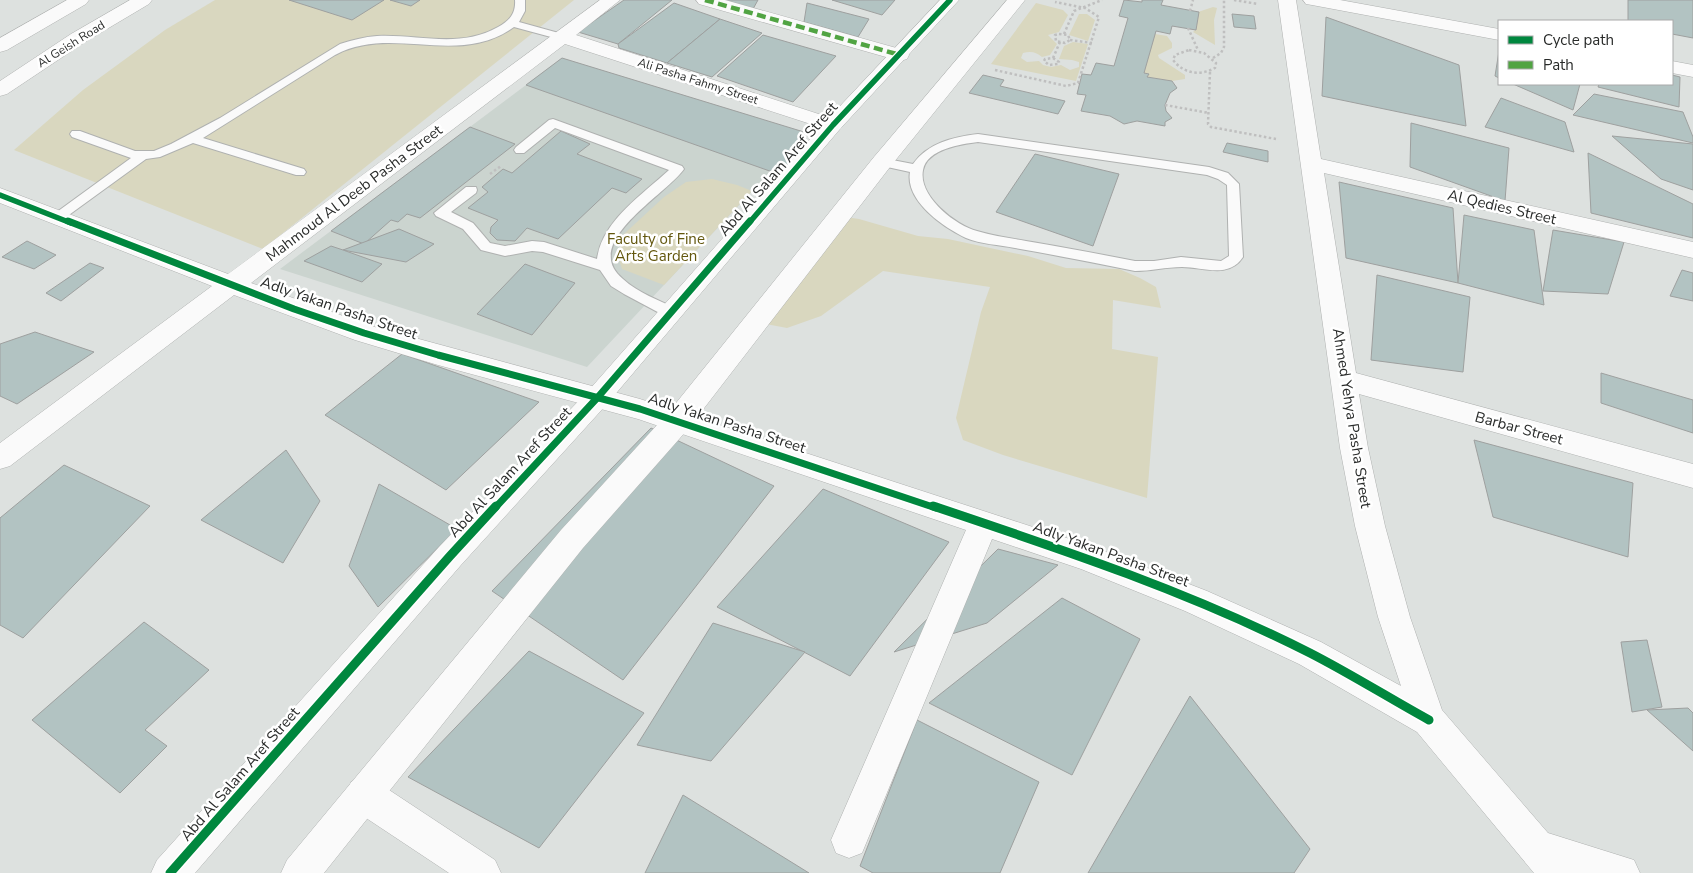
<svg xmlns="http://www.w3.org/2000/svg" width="1693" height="873" font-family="'Nunito Sans',sans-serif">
  <rect width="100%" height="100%" fill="#dde1df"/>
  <path fill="#cbd4cf" d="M562,58L804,132L798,139L810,143L781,175L770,172L587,367L280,269Z"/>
  <g fill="#d9d7bf">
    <path d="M215,0H574L263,249L14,150L83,90L165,30Z"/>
    <path d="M1036,3L1063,10L1068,15L1059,32L1048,35L1057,44L1050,55L1042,57C1036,52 1031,51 1023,53L1021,58L1027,62L1039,61L1043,65L1051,67L1061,65L1070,70L1079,67V62L1072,60L1059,59L1064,46L1073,42L1088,44L1076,81L991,64Z"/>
    <path d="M1213,7L1217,8L1214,20L1215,45L1193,32L1196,29L1199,13L1198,12Z"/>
    <path d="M1079,14H1087L1095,20L1088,41L1069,35Z"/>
    <path d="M1155,34L1167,36L1172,43V48L1158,55L1159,58L1185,75V79L1172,81L1147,77L1148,74L1144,73Z"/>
    <path d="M712,179L737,185L752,191L664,285L622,269L618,256L624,234L664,197L686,182Z"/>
    <path d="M839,216L859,219L918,236L948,239L1028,256L1066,268L1119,269L1140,278L1156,287L1161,308L1113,300L1112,349L1158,357L1147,498L1003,455L963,440L956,418L981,312L990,287L883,271L821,316L787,328L761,323Z"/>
  </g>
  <g fill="#b2c3c2" stroke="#9ea09f">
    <path d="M289,0H384L352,20Z"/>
    <path d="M390,0H420L411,6Z"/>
    <path d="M624,0H672L618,44L578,32Z"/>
    <path d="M724,0H758L753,9Z"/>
    <path d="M832,0H895L882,15Z"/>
    <path d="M1124,0L1142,2V0H1163L1161,5L1199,12L1196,30L1172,26L1170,34L1156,31L1144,73L1149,74L1147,77L1172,81L1177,88L1170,93L1165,105L1166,111L1172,118L1165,122V126L1137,121L1124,124L1110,116L1081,111L1086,95L1077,94L1082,74L1091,75L1096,63L1114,66L1128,18L1119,16Z"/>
    <path d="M1628,0H1693V38L1672,34V21H1628Z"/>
    <path d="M674,3L720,19L667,63L619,48L618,44Z"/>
    <path d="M807,3L869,19L858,37L804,22Z"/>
    <path d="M1232,14L1254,16L1256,29L1234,27Z"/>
    <path d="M1326,17L1459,65L1466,126L1322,96Z"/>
    <path d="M720,19L762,33L712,77L667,63Z"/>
    <path d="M763,35L836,56L793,102L717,76Z"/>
    <path d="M1499,51V78L1495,76Z"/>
    <path d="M562,58L804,132L798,139L810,143L781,175L526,85Z"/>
    <path d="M983,75L1004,80L1000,86L1065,101L1058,114L969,93Z"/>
    <path d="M1672,75L1680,77L1679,107L1598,87L1599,84H1672Z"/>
    <path d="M1513,84H1580L1573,110Z"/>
    <path d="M1594,94L1683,112L1693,137V143L1573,115Z"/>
    <path d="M1501,98L1565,122L1574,152L1485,127Z"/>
    <path d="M1411,123L1509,148L1505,201L1410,167Z"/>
    <path d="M470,127L515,144L420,218L407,214L398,222L391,220L364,244L331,231Z"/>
    <path d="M561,131L590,144L577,154L642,179L626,193L612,188L558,239L527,228L515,241L497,240L490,233L491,227L498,220L468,208L488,192L482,187L503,169L512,173Z"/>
    <path d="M1612,136L1693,144V190L1661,179Z"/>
    <path d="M1227,143L1268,151V162L1223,152Z"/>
    <path d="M1588,153L1693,204V238L1591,213Z"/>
    <path d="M1035,154L1119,174L1093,246L996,212Z"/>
    <path d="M1339,182L1453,208L1458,283L1346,258Z"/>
    <path d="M1464,215L1534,230L1544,305L1458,283Z"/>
    <path d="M399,229L434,244L406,262L343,250Z"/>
    <path d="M1553,230L1624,242L1608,294L1543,291Z"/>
    <path d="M27,241L56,255L34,269L2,257Z"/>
    <path d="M331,246L343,250L382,264L362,282L304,261Z"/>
    <path d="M90,263L104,268L61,301L46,293Z"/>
    <path d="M525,264L575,283L532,335L477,314Z"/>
    <path d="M1682,270L1693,273V301L1670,296Z"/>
    <path d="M1377,275L1470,297L1463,372L1371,360Z"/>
    <path d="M35,332L94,352L17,404L0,396V344Z"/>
    <path d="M402,354L539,402L446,490L325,415Z"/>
    <path d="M1601,373L1693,400V433L1601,403Z"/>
    <path d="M651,428L774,486L623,680L492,591Z"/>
    <path d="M1474,440L1633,483L1628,557L1493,517Z"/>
    <path d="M286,450L320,501L283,563L201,520Z"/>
    <path d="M64,465L150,506L23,638L0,625V518Z"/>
    <path d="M379,484L457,529L378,607L349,566Z"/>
    <path d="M823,489L949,542L850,676L717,607Z"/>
    <path d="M998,549L1058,565L987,623L894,652Z"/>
    <path d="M1062,598L1140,639L1072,775L929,703Z"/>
    <path d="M144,622L209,670L145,730L167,746L120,793L32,720Z"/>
    <path d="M713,623L805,652L711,761L637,745Z"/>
    <path d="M1647,640L1662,707L1632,712L1621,642Z"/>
    <path d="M529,651L644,713L539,848L408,777Z"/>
    <path d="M1190,696L1310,849L1294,873H1088Z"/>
    <path d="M1688,708L1693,713V751L1647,710Z"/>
    <path d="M917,720L1039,782L1000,873H873L860,866Z"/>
    <path d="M683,795L809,873H645Z"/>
  </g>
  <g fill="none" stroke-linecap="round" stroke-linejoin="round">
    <g stroke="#afb1b0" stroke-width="2">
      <g id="service">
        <path d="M515,0H525V11L519,22L566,35L567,37L566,39L562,40L514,27C457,68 392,24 335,55L203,138L304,169L306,172L304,175H296L193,143L160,157L146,159L62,220H52L50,217L131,158L72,137L70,134L72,131H80L135,151H154L171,144L220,118L340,44C352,40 364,37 377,36C419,34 459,49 498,27C509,21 516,14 515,0Z"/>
        <path d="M553,119L682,166L684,169C666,195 579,243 623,279C638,293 659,300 677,309L679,313L677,317L672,318L667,317L624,294L611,286L600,270L543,252L532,251L505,256L481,250L463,229L436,216L434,213L466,187H476L477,190L476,193L451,212L473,223L490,243L505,246L532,241L544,242L597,259C602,221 642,195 669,170L555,128L524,153H516L514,150L516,147L549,120Z"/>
        <path d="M978,134L1209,167L1228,173L1239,184L1243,257C1229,279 1203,267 1182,267C1166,267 1151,271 1135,271C1095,263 1055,255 1015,248C1000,245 980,244 966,238C943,227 905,201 910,172L878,165L876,162L882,158L913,164C928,143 953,137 978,134ZM978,142L1207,175L1218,179L1227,185L1229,256L1221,261L1181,257L1154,261H1135C1099,254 1062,247 1026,241C1010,238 993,236 977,231C955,225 918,196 923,170C927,149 961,144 978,142Z"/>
      </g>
    </g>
    <g stroke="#afb1b0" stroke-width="1">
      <g id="minor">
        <path d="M600,0H620L576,35L840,121L843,125L840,129L833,131L826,129L565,44L251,283L371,326L640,399L1088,545L1207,591L1321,642L1401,686L1378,617L1355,526L1340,448L1278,0H1296L1321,159L1693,242V258L1324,173L1356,373L1693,464V488L1359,394L1368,448L1385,526L1410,617L1442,710L1548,833L1634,860L1640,873H1534L1417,732L1299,664L1185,611L1081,569L992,539L862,853L849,858L836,853L831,840L966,530L638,419L438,365L355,340L234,295L10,466L0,469V443L212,286L0,203V188L228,274Z"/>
        <path d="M696,0H725L907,51L909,55L907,59L900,61L893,59L699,4Z"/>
        <path d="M1303,0H1340L1499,29V40L1312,5L1306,4Z"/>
        <path d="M1672,61L1693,65V77L1672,73Z"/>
        <path d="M364,777L377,782L495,860L501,873H449L351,808L346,795L351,782Z"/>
      </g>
    </g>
    <g stroke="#afb1b0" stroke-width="1">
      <g id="tertiary">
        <path d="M940,0H959L840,129L607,404L461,565L195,873H151L157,860L439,547L589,390L826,121Z"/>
        <path d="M1007,0H1025L890,167L688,429L583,548L324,873H281L287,860L561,530L668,413L874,157Z"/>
      </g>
    </g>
    <g stroke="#afb1b0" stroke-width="1">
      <g id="trunk">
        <path d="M67,0H89L86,4L7,50L0,52V38Z"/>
        <path d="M130,0H152L149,4L85,42L7,94L0,96V81L71,34Z"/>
      </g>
    </g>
    <g stroke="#bfbfbf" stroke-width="2.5" stroke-dasharray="2.5 2.5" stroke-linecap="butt">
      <path d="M1234,0L1258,4"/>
      <path d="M1190,11L1193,0"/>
      <path d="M1188,28L1198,50"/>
      <path d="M1059,34L1068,35L1070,40L1065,43L1056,41L1055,35Z"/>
      <path d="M1064,34L1074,11L1102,0"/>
      <path d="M1070,40L1092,43"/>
      <path d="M1189,50L1204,53L1216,63L1215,68C1200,76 1184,74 1173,60L1175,55Z"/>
      <path d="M1053,58L1059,62L1058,64L1049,65L1044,61L1045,59Z"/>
      <path d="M1053,58L1060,42"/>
      <path d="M1213,58L1221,53L1224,47V0"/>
      <path d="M995,70L1066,86L1078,83L1099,17L1085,8L1055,2"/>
      <path d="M1210,72L1208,124L1211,127L1276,139"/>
      <path d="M1165,105L1209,113"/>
      <path d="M490,174L501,166"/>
    </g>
    <use href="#service" fill="#fafafa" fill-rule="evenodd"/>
    <use href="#minor" fill="#fafafa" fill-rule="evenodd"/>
    <use href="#tertiary" fill="#fafafa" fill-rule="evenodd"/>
    <use href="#trunk" fill="#fafafa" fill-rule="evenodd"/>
    <path stroke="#51a443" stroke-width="4.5" stroke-dasharray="9 4.5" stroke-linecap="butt" d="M705,0L900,55"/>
    <g stroke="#fff" stroke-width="8">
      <g id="cycleway-far2">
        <path d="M0,195L71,223"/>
        <path d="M749,223L833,125L950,0"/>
      </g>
    </g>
    <g stroke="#fff" stroke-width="10">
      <g id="cycleway-far1">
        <path d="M68,221L294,309L364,333L438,355L640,409L936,508"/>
        <path d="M495,508L598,397L750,221"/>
      </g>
    </g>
    <g stroke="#fff" stroke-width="12">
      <g id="cycleway">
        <path d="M933,506C1061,549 1190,592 1310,653C1351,674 1389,698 1429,720"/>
        <path d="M170,873L450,556L496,506"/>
      </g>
    </g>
    <use href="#cycleway-far2" stroke="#00873e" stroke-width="5.5"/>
    <use href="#cycleway-far1" stroke="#00873e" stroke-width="7"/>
    <use href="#cycleway" stroke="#00873e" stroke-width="9"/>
  </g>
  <g text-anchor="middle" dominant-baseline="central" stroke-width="5" stroke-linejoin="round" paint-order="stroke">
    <g font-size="12" fill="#292b2a" stroke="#fff">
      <text transform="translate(71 44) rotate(-32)">Al Geish Road</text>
      <text transform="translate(698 81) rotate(18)">Ali Pasha Fahmy Street</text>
    </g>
    <g font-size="15" fill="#292b2a" stroke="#fff">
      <text transform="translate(778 169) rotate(-49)">Abd Al Salam Aref Street</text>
      <text transform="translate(354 193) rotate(-37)">Mahmoud Al Deeb Pasha Street</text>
      <text transform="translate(1502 207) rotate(13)">Al Qedies Street</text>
      <text transform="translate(339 308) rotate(19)">Adly Yakan Pasha Street</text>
      <text transform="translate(1352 418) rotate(81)">Ahmed Yehya Pasha Street</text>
      <text transform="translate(727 423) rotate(18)">Adly Yakan Pasha Street</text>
      <text transform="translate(1519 428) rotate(15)">Barbar Street</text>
      <text transform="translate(510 472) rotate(-47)">Abd Al Salam Aref Street</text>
      <text transform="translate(1111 554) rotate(20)">Adly Yakan Pasha Street</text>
      <text transform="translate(240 774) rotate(-49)">Abd Al Salam Aref Street</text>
    </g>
    <g font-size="15" fill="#63570e" stroke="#fff">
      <text x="656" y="239">Faculty of Fine<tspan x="656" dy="17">Arts Garden</tspan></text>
    </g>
  </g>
  <rect x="1498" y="20" width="175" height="65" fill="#ffffff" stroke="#a9aaaa"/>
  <rect x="1508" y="36" width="25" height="8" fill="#00873e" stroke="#a9aaaa"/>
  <text x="1543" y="45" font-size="15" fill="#292b2a">Cycle path</text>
  <rect x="1508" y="61" width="25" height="8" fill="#51a443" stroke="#a9aaaa"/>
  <text x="1543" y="70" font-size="15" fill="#292b2a">Path</text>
</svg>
